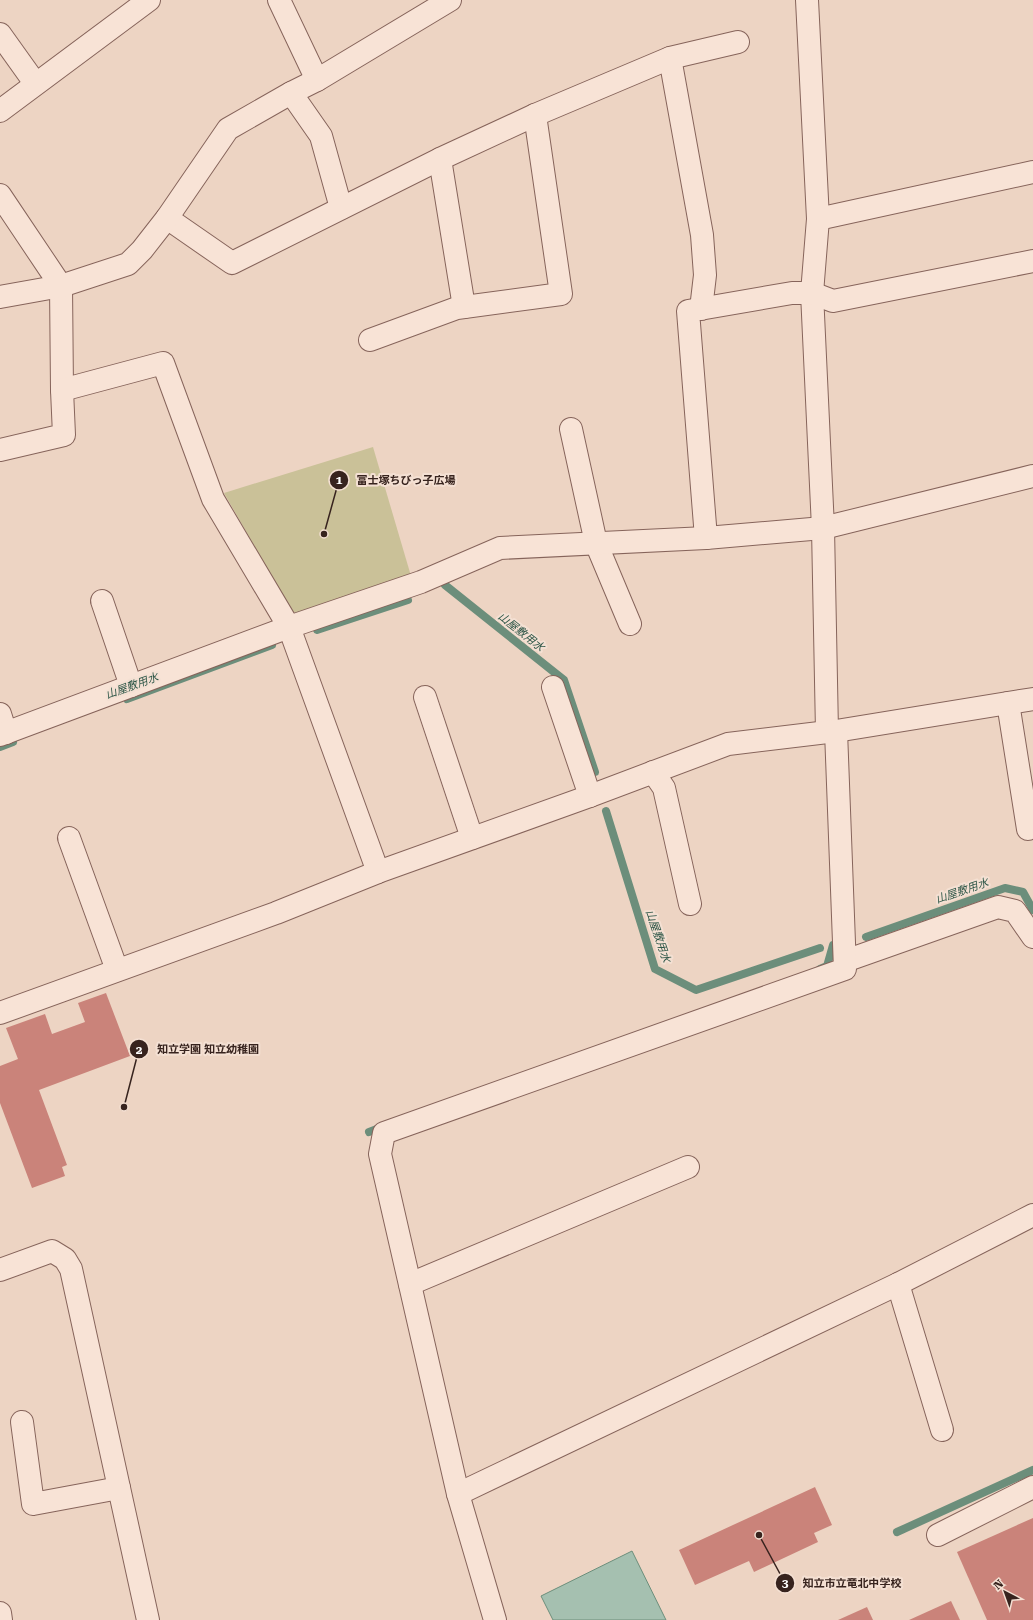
<svg xmlns="http://www.w3.org/2000/svg" width="1033" height="1620" font-family="'Roboto Serif','Noto Sans JP',serif">
  <rect width="100%" height="100%" fill="#edd4c3"/>
  <path fill="#cac198" d="M373,447L411,576L305,614L292,612L224,493Z"/>
  <path fill="#a5c0b0" stroke="#6c8e7b" d="M632,1551L666,1620H553L541,1596Z"/>
  <g fill="none" stroke-linecap="round" stroke-linejoin="round">
    <g stroke="#6c8e7b" stroke-width="8">
      <path d="M445,585L564,680L595,772"/>
      <path d="M317,630L408,600"/>
      <path d="M127,699L272,645"/>
      <path d="M0,747L13,742"/>
      <path d="M606,811L655,969L696,990L820,948"/>
      <path d="M866,937L1005,888L1023,892L1033,910"/>
      <path d="M820,969L827,966L833,945"/>
      <path d="M369,1132L382,1127"/>
      <path d="M897,1532L1033,1470"/>
    </g>
  </g>
  <g fill="#ca837a">
    <path d="M106,993L130,1056L39,1090L67,1165L62,1167L65,1176L32,1188L0,1103V1066L18,1059L6,1028L45,1014L52,1034L85,1022L78,1003Z"/>
    <path d="M815,1487L832,1525L814,1533L818,1542L754,1572L749,1561L695,1585L679,1550Z"/>
    <path d="M1033,1518V1620H987L957,1552Z"/>
    <path d="M951,1601L960,1620H909Z"/>
    <path d="M867,1607L873,1620H838Z"/>
  </g>
  <g fill="none" stroke-linecap="round" stroke-linejoin="round">
    <g stroke="#86645b" stroke-width="24">
      <g id="minor">
        <path d="M279,0L317,80"/>
        <path d="M807,0L818,219L812,293L823,528L827,732"/>
        <path d="M0,34L35,83"/>
        <path d="M670,58L702,235L705,275L701,309"/>
        <path d="M291,93L321,136L341,208"/>
        <path d="M0,111L149,0"/>
        <path d="M440,159L464,307"/>
        <path d="M0,195L61,286L62,390L64,435L0,450"/>
        <path d="M167,218L232,263L440,159L535,115L670,58L738,42"/>
        <path d="M818,219L1033,172"/>
        <path d="M0,297L61,286L128,264L142,250L167,218L228,129L291,93L317,80L450,0"/>
        <path d="M370,340L457,308L561,294L535,115"/>
        <path d="M62,390L163,363L213,499L289,627L378,872"/>
        <path d="M571,429L596,543L630,624"/>
        <path d="M706,538L688,311L792,293H812L833,301L1033,261"/>
        <path d="M102,601L131,686"/>
        <path d="M553,687L590,796"/>
        <path d="M425,697L472,838"/>
        <path d="M1008,703L1028,829"/>
        <path d="M0,714L6,733"/>
        <path d="M0,735L289,627L421,582L500,548L706,538L823,528L1033,476"/>
        <path d="M653,772L664,788L690,904"/>
        <path d="M69,838L117,970"/>
        <path d="M845,961L998,907L1015,911L1033,937"/>
        <path d="M0,1013L276,913L378,872L590,796L728,744L836,731L1033,699"/>
        <path d="M0,1270L52,1251L65,1259L71,1269L148,1620"/>
        <path d="M410,1284L688,1167"/>
        <path d="M898,1284L942,1430"/>
        <path d="M22,1422L33,1504L119,1488"/>
        <path d="M458,1494L898,1284L1033,1215"/>
        <path d="M938,1535L1033,1487"/>
        <path d="M0,1613L1,1620"/>
        <path d="M495,1620L458,1494L380,1154L384,1133L845,969L836,731"/>
      </g>
    </g>
    <use href="#minor" stroke="#f8e3d6" stroke-width="22"/>
  </g>
  <g text-anchor="middle" dominant-baseline="central" stroke-width="4" stroke-linejoin="round" paint-order="stroke">
    <g font-size="11" font-style="italic" fill="#2e5647" stroke="#f4e0d3">
      <text transform="translate(521 632) rotate(38)">山屋敷用水</text>
      <text transform="translate(132 686) rotate(-20)">山屋敷用水</text>
      <text transform="translate(962 891) rotate(-19)">山屋敷用水</text>
      <text transform="translate(658 936) rotate(71)">山屋敷用水</text>
    </g>
  </g>
  <path fill="none" stroke="#37231e" stroke-width="1.5" d="M324 534L339 480M124 1107L139 1049M759 1535L785 1583"/>
  <g fill="#37231e" stroke="#f4e0d3" stroke-width="1.5">
    <circle cx="324" cy="534" r="4"/>
    <circle cx="124" cy="1107" r="4"/>
    <circle cx="759" cy="1535" r="4"/>
    <circle cx="339" cy="480" r="10"/>
    <circle cx="139" cy="1049" r="10"/>
    <circle cx="785" cy="1583" r="10"/>
  </g>
  <g font-size="12" text-anchor="middle" font-weight="bold" fill="#fff">
    <text x="339" y="484">1</text>
    <text x="139" y="1054">2</text>
    <text x="785" y="1587">3</text>
  </g>
  <g font-size="11" text-anchor="middle" font-weight="bold" fill="#37231e" stroke="#f4e0d3" stroke-width="4" stroke-linejoin="round" paint-order="stroke">
    <text x="406" y="484">富士塚ちびっ子広場</text>
    <text x="208" y="1053">知立学園 知立幼稚園</text>
    <text x="852" y="1587">知立市立竜北中学校</text>
  </g>
  <g transform="translate(1005 1592) rotate(319)" stroke="#f4e0d3" stroke-width="3" paint-order="stroke">
  <path d="M0-3L7 15L0 10L-7 15Z" fill="#37231e"/>
  <text y="-6" font-size="11" font-weight="bold" text-anchor="middle" fill="#37231e">N</text>
  </g>
</svg>
